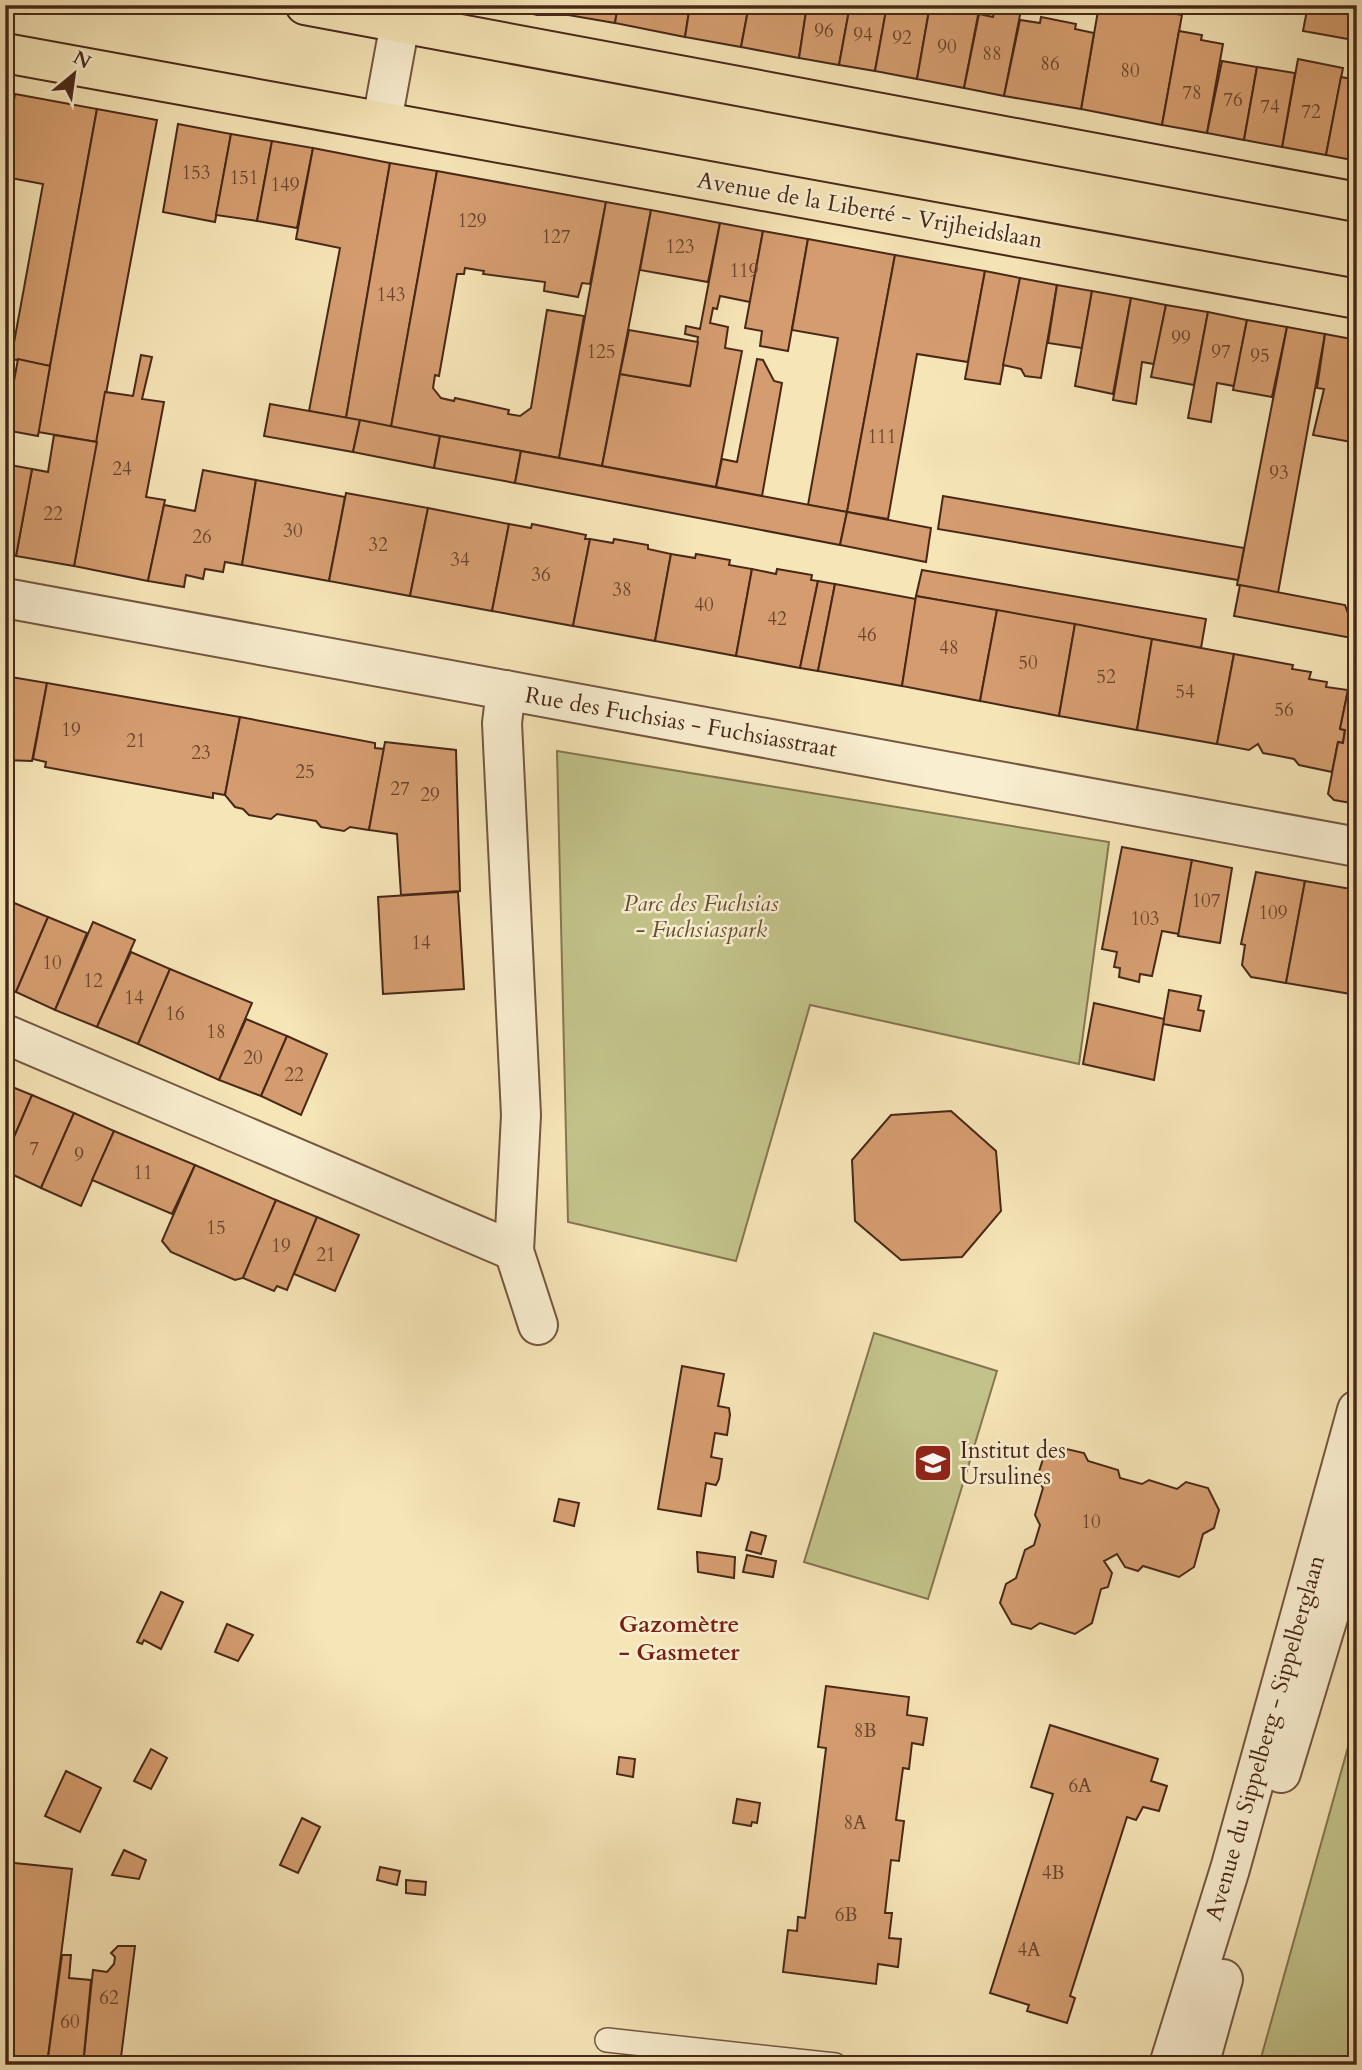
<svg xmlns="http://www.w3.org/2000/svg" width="1362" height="2070" font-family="Cardo,serif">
  <rect width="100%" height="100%" fill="#f6e5b7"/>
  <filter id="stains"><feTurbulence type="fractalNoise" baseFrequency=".00286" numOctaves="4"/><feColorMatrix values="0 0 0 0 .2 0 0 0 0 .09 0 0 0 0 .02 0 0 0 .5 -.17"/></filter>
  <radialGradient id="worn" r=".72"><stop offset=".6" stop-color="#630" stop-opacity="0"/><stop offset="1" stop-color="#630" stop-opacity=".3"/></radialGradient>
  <g fill="#c2c38a" stroke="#857651" stroke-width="2">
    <path d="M557,751L1109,842L1079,1064L810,1005L736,1261L568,1222Z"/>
    <path d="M874,1333L997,1371L928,1599L804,1562Z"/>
    <path d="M1357,1715V2065H1259Z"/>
  </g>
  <g fill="#d59d6f" stroke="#482818" stroke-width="2">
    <path d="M496,5H570L568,15H537Z"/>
    <path d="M570,5H618L615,23L568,15Z"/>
    <path d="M618,5H690L685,37L615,23Z"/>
    <path d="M690,5H749L741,47L685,37Z"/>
    <path d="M749,5H807L799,58L741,47Z"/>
    <path d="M807,5H850L839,65L799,58Z"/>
    <path d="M850,5H887L875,71L839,65Z"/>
    <path d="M887,5H930L917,79L875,71Z"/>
    <path d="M930,5H980L964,88L917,79Z"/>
    <path d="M996,5H1022L1004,96L964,88L979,14L993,17Z"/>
    <path d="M1099,5H1129L1182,15L1162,125L1081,109Z"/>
    <path d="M1308,5H1354L1348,39L1303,31Z"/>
    <path d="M1041,17L1076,24L1075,29L1094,33L1081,109L1004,96L1020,20L1040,23Z"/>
    <path d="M1179,31L1202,35L1201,40L1223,44L1207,133L1162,125Z"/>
    <path d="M1298,59L1343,68L1326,155L1282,147Z"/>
    <path d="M1222,61L1257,67L1244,140L1207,133Z"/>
    <path d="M1257,67L1295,73L1282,147L1244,140Z"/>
    <path d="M1341,77L1357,80V161L1326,155Z"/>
    <path d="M5,92L15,94L5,148Z"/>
    <path d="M15,94L97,109L50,366L11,359L43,184L5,177V148Z"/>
    <path d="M97,109L157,120L97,442L38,432Z"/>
    <path d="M178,124L231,134L215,222L163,212Z"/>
    <path d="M231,134L272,141L257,221L216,215Z"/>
    <path d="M272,141L313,148L297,228L257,221Z"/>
    <path d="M313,148L390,163L346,418L309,411L340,248L296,239Z"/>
    <path d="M390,163L437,171L391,427L346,418Z"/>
    <path d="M437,171L606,202L590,284L582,283L578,297L544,291L545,282L483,274L484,271L465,268L464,274H457L439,376L435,375L433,388L441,398L454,401L455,398L509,410L508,414L520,416L531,408L547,310L584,316L559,458L391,427Z"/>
    <path d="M606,202L651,210L602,466L559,458Z"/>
    <path d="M651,210L720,223L708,282L640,270Z"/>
    <path d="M720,223L763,231L750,302L720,296L717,309L713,308L710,323L728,327L725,348L742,351L716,487L602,466L620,374L690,386L698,337L685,334L686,326L700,329Z"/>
    <path d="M763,231L808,239L788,351L760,346L762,331L745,328Z"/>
    <path d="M808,239L895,255L847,512L808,505L838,338L792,330Z"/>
    <path d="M895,255L985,271L968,362L917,354L888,519L847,512Z"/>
    <path d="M985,271L1020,278L1000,384L965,379Z"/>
    <path d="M1020,278L1057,285L1041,378L1025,376L1021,369L1003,365Z"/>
    <path d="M1057,285L1092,291L1082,348L1048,343Z"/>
    <path d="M1092,291L1131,298L1113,394L1075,386Z"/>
    <path d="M1131,298L1166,305L1154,364L1142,362L1136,404L1113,400Z"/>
    <path d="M1166,305L1208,312L1194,385L1151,377Z"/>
    <path d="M1208,312L1247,320L1234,386L1217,383L1211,422L1188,418Z"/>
    <path d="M1247,320L1287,327L1272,397L1233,390Z"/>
    <path d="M1287,327L1325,334L1278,593L1237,585Z"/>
    <path d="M629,330L698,342L690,386L620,374Z"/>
    <path d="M1325,334L1357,340V443L1313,435L1324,389L1317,388Z"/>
    <path d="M141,355L152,357L142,399L164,402L146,497L165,500L148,581L74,566L105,392L133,396Z"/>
    <path d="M18,359L50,366L38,436L5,430Z"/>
    <path d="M757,359L763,360L774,381L782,383L762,496L716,487L722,459L737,462Z"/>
    <path d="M270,404L360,420L353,452L264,436Z"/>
    <path d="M360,420L440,436L434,468L353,452Z"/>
    <path d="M54,435L97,442L74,566L16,556L32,469L48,472Z"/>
    <path d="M440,436L521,451L515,483L434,468Z"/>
    <path d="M521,451L847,512L840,545L515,483Z"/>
    <path d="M5,464L32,469L16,556L5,554Z"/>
    <path d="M203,470L256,480L242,565L225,562L223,572L205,569L203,579L186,575L184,587L148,581L164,505L195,511Z"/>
    <path d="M256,480L345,497L329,581L242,565Z"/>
    <path d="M346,493L428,508L410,596L329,581Z"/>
    <path d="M943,496L1244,548L1238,580L938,529Z"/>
    <path d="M428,508L509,524L492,611L410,596Z"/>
    <path d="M847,512L931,528L926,562L840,545Z"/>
    <path d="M509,524L531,528L532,524L586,535L585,539H590L573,626L492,611Z"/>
    <path d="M590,539L613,543L614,539L648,545V549L671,554L655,641L573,626Z"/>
    <path d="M671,554L695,558L696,554L730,560L729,565L752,569L736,656L655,641Z"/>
    <path d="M752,569L776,574L777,569L812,575L811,580L818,581L800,668L736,656Z"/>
    <path d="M922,570L1206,619L1201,648L916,596Z"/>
    <path d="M818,581L835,584L818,671L800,668Z"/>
    <path d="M835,584L916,599L902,686L818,671Z"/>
    <path d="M1240,585L1345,605L1357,639L1234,616Z"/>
    <path d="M916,596L997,610L980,701L902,686Z"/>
    <path d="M997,610L1075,624L1059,716L980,701Z"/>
    <path d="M1075,624L1152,639L1137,730L1059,716Z"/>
    <path d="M1152,639L1234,654L1217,744L1137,730Z"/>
    <path d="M1234,654L1293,665L1292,669L1311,672L1309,679L1327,682L1326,687L1348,690L1340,729L1345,730L1343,743L1338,742L1332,772L1299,765L1294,759L1263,753L1258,744L1249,750L1217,744Z"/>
    <path d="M5,676L47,683L32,761L5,760Z"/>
    <path d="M47,683L240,717L225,795L213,793V798L45,767L46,762L33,759Z"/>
    <path d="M1357,687V804L1334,800L1328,794L1338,742L1343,743L1345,730L1340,729L1348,690Z"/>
    <path d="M240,717L375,743V748L384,749L369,830L350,827L344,831L321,827L316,821L277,814L271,819L249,815L243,809L235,807L225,795Z"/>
    <path d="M385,742L456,750L460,891L401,895L397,834L369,830Z"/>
    <path d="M1122,847L1192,860L1179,934L1162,931L1152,976L1140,974L1139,982L1119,977L1120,968L1114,967L1117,952L1102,949Z"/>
    <path d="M1192,860L1232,868L1220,943L1178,936Z"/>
    <path d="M1256,872L1305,881L1286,983L1251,977L1242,965L1245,945L1241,944Z"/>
    <path d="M1305,881L1357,890V975L1351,994L1286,983Z"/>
    <path d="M458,892L464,989L383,994L378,897Z"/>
    <path d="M7,900L48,917L16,992L5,988Z"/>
    <path d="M48,917L87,933L55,1010L16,992Z"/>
    <path d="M93,922L135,940L97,1027L55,1010Z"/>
    <path d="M131,952L170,969L138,1044L97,1027Z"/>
    <path d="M170,969L252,1003L219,1080L138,1044Z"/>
    <path d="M1169,990L1201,996L1198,1010L1204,1011L1200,1031L1163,1024Z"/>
    <path d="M1094,1003L1164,1019L1154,1080L1083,1064Z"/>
    <path d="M246,1019L287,1036L261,1096L219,1080Z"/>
    <path d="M287,1036L327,1054L301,1115L261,1096Z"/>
    <path d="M5,1084L32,1095L13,1140L5,1137Z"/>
    <path d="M32,1095L74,1113L41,1188L5,1171V1158Z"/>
    <path d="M951,1111L996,1151L1001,1211L962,1257L901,1260L855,1221L852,1160L891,1115Z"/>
    <path d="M74,1113L114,1131L81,1206L41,1188Z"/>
    <path d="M114,1131L195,1165L172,1214L92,1180Z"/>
    <path d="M195,1165L276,1200L243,1278L235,1280L171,1252L162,1241Z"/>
    <path d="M276,1200L317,1217L287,1290L277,1286L274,1291L243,1278Z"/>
    <path d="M317,1217L359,1235L335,1291L294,1274Z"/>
    <path d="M682,1366L724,1374L718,1406L729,1408L730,1415L727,1435L715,1433L711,1457L722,1459L719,1479L716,1485L706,1483L701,1516L658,1509Z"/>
    <path d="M1062,1448L1084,1453L1088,1461L1118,1470L1120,1478L1142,1484L1149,1480L1177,1489L1186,1482L1208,1488L1219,1510L1214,1528L1203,1534L1194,1567L1179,1577L1143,1566L1138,1571L1125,1567L1117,1554L1104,1561L1112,1573L1108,1587L1101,1589L1092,1623L1075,1634L1040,1623L1031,1629L1012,1624L1000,1603L1006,1584L1016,1578L1025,1550L1034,1545L1040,1525L1035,1515L1043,1488L1037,1478L1043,1459Z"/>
    <path d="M559,1499L579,1503L574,1526L554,1521Z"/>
    <path d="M751,1532L766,1536L761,1554L746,1550Z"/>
    <path d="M697,1552L735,1557L734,1578L698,1572Z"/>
    <path d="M747,1555L776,1561L773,1577L743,1572Z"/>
    <path d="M161,1592L183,1602L161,1649L144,1640L142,1644L137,1642Z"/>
    <path d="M227,1624L253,1635L238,1661L215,1652Z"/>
    <path d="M826,1686L909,1697L907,1715L927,1718L923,1745L912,1743L909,1769L903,1768L896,1820L904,1821L899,1861L891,1860L885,1913H892L889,1938L901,1939L898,1967L878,1964L876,1984L783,1972L788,1930L797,1931L798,1917L805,1918L826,1748L818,1747Z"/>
    <path d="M1050,1725L1158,1759L1151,1781L1167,1786L1159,1811L1143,1807L1136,1820L1127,1817L1070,1996L1075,1998L1067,2023L1027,2011L1029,2005L990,1993L1053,1794L1031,1787Z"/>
    <path d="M151,1749L167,1758L151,1789L134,1781Z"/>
    <path d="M619,1757L635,1759L633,1777L617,1774Z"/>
    <path d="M66,1771L101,1788L80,1832L45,1816Z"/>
    <path d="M737,1799L760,1803L757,1823L752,1822L751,1826L733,1823Z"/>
    <path d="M302,1818L320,1827L298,1873L280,1865Z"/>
    <path d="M124,1850L146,1860L139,1879L112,1875Z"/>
    <path d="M5,1862L72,1869L47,2065H5Z"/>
    <path d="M380,1867L400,1871L397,1885L377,1880Z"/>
    <path d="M406,1880L426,1882L425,1895L406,1893Z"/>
    <path d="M118,1946H135L120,2065H83L93,1970L107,1972L114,1964L115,1957L111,1953Z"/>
    <path d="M62,1955H71L69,1978L91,1980L83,2065H47Z"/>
  </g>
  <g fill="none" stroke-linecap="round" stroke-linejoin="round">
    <g stroke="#745740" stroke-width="26">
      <path id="service" d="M607,2040L835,2065"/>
    </g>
    <g stroke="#745740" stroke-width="42">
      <g id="minor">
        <path d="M382,121L400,23"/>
        <path d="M5,598L1357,847"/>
        <path d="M506,690L502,723L521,1115L514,1251L538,1325"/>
        <path d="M5,1034L514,1251"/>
        <path d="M1281,1773L1357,1522"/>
        <path d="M1169,2065L1230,1869L1357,1410"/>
        <path d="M1199,2065L1223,1979"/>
      </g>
    </g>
    <g stroke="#482818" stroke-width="42">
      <g id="primary">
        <path d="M305,5L1357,202"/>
        <path d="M5,53L1357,299"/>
      </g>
    </g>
    <use href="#service" stroke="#f9eed0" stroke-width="23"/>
    <use href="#minor" stroke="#f9eed0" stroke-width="38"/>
    <use href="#primary" stroke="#f6e5b7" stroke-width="38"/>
  </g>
  <defs>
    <g id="school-square" transform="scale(2.0125)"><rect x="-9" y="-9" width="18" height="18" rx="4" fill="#8f2418" stroke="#f9eed0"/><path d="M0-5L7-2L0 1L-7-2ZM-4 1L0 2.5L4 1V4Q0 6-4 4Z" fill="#fff"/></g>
  </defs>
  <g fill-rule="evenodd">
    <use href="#school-square" x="933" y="1463"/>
  </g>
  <g text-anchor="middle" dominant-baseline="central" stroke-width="5" stroke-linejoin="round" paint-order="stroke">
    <g font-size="19" fill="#6b452e">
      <text x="824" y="31">96</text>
      <text x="863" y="35">94</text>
      <text x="902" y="38">92</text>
      <text x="947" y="47">90</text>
      <text x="992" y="54">88</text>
      <text x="1050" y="64">86</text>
      <text x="1130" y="71">80</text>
      <text x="1192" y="93">78</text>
      <text x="1233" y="100">76</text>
      <text x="1270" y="107">74</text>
      <text x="1311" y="112">72</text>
      <text x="196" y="173">153</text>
      <text x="244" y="178">151</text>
      <text x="285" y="185">149</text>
      <text x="472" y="221">129</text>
      <text x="556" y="237">127</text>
      <text x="680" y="247">123</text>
      <text x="744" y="271">119</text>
      <text x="391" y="295">143</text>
      <text x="1181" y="338">99</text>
      <text x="601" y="352">125</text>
      <text x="1221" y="352">97</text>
      <text x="1260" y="356">95</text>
      <text x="882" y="437">111</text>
      <text x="122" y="469">24</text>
      <text x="1279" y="473">93</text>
      <text x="53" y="514">22</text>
      <text x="293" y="531">30</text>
      <text x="202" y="537">26</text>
      <text x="378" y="545">32</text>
      <text x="460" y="560">34</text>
      <text x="541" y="575">36</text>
      <text x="622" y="590">38</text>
      <text x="704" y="605">40</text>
      <text x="777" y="619">42</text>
      <text x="867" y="635">46</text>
      <text x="949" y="648">48</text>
      <text x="1028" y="663">50</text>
      <text x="1106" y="677">52</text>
      <text x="1185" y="692">54</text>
      <text x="1284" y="710">56</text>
      <text x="71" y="730">19</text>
      <text x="136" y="741">21</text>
      <text x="201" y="753">23</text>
      <text x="305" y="772">25</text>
      <text x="400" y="789">27</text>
      <text x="430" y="795">29</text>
      <text x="1206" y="901">107</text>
      <text x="1273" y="913">109</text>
      <text x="1145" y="919">103</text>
      <text x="421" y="943">14</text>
      <text x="52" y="963">10</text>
      <text x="93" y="981">12</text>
      <text x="134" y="998">14</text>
      <text x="175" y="1014">16</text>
      <text x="216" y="1032">18</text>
      <text x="253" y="1058">20</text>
      <text x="294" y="1075">22</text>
      <text x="34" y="1149">7</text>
      <text x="79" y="1155">9</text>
      <text x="143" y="1173">11</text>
      <text x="216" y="1228">15</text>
      <text x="281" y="1246">19</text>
      <text x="326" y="1255">21</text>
      <text x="1091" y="1522">10</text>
      <text x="865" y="1731">8B</text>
      <text x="1080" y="1786">6A</text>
      <text x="855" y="1823">8A</text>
      <text x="1053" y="1873">4B</text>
      <text x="846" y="1915">6B</text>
      <text x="1029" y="1950">4A</text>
      <text x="109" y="1998">62</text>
      <text x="70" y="2022">60</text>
    </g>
    <g font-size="23" fill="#482818" stroke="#f9eed0">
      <text transform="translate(870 210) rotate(10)">Avenue de la Liberté - Vrijheidslaan</text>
      <text transform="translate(681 722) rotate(10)">Rue des Fuchsias - Fuchsiasstraat</text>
      <text transform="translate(1265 1738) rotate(-74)">Avenue du Sippelberg - Sippelberglaan</text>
    </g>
    <g font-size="23" font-style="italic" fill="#664f34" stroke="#f9eed0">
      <text x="701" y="903">Parc des Fuchsias<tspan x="701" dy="26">- Fuchsiaspark</tspan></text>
    </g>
    <g font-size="23" fill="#482818" stroke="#f9eed0" text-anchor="start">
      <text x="960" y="1450">Institut des<tspan x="960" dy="26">Ursulines</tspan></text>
    </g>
    <g font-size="24" font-weight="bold" fill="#7a1f14" stroke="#f9eed0">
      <text x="679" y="1624">Gazomètre<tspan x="679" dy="28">- Gasmeter</tspan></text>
    </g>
  </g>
  <rect width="1362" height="2070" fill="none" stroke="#f6e5b7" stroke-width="28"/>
  <rect x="7" y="7" width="1348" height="2056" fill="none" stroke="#482818" stroke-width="3.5"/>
  <rect x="14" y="14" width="1334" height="2042" fill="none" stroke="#482818" stroke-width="2"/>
  <g transform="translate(74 74) rotate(29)" stroke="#f9eed0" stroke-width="5" paint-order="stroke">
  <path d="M0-5L12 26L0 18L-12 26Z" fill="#482818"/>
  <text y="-10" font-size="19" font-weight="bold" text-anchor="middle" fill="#482818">N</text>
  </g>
  <rect width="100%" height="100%" filter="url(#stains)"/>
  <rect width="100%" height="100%" fill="url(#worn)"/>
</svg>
